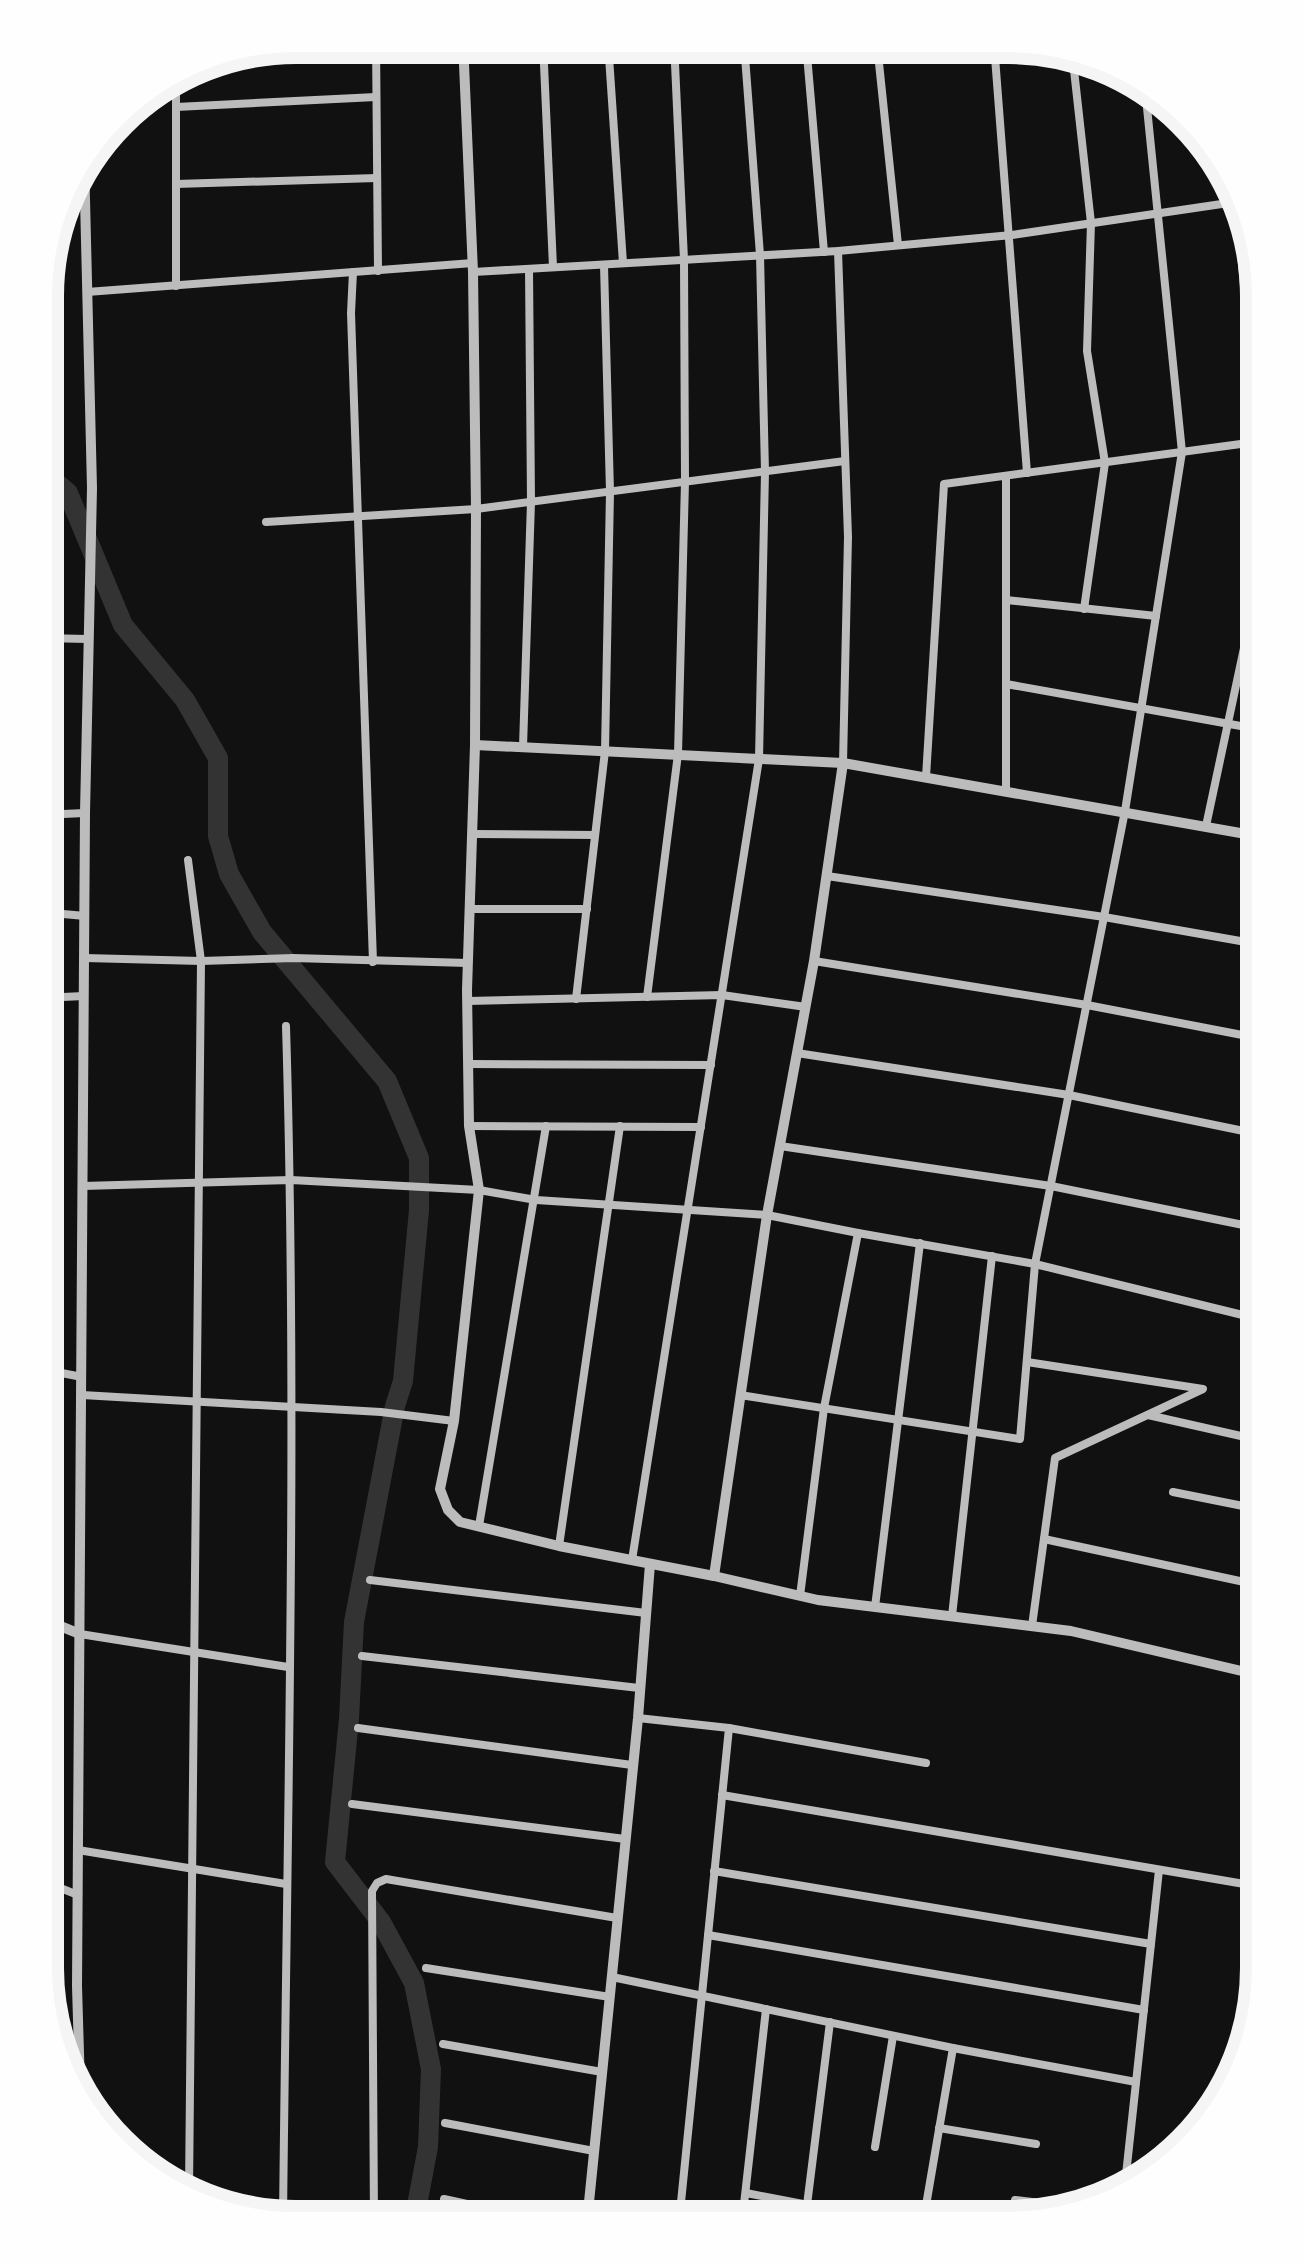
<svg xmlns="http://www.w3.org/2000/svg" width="1303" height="2263" font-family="'Fira Sans',sans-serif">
  <rect width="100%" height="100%" fill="#111"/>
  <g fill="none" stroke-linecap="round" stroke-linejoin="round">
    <path stroke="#333" stroke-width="20" d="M42,471L68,493L123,625L185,700L218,758V836L229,874L262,932L387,1081L419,1158V1210L403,1381L395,1406L354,1622L349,1719L335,1862L381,1922L414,1983L431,2069L428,2147L414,2221"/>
    <g stroke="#bcbcbc" stroke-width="8">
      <path d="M376,41L378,271"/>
      <path d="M543,42L553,267"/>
      <path d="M608,42L623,263"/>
      <path d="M806,43L824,252"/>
      <path d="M463,44L486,41"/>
      <path d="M877,44L898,245"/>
      <path d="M994,44L1027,473"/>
      <path d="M1072,52L1091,223L1087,351L1105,463L1084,609"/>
      <path d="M176,73V286"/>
      <path d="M176,107L376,97"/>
      <path d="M176,184L377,178"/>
      <path d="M1236,193L1257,442"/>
      <path d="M838,251L848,537L843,763"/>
      <path d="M353,272L351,313L373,962"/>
      <path d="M473,272L838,251L1012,235L1242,201"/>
      <path d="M87,292L473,263"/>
      <path d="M266,522L476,509L845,461"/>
      <path d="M1006,600L1156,616"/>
      <path d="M42,638L88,639"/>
      <path d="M1006,684L1263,730"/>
      <path d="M523,747L531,502L529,269"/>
      <path d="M926,777L944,484L1263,441"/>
      <path d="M1006,791V476"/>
      <path d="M41,815L85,813"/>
      <path d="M1206,826L1247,634L1263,532"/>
      <path d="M472,834L595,835"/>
      <path d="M188,860L201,961L189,2191"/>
      <path d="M827,876L1104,917L1263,945"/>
      <path d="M470,909H587"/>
      <path d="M41,912L85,916"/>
      <path d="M85,958L201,961L293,958L468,963"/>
      <path d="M814,961L1087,1005L1263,1039"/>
      <path d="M647,997L678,754L685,482L684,260L674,42"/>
      <path d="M41,998L84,996"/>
      <path d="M576,999L605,751L610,492L604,265"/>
      <path d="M468,1001L722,995L806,1007"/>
      <path d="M797,1053L1069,1095L1263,1135"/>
      <path d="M468,1064L711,1065"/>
      <path d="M469,1126L701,1127"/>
      <path d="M780,1146L1051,1186L1263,1229"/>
      <path d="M83,1186L291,1180L479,1190L536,1200L767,1215L858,1233L1035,1264L1263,1320"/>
      <path d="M1027,1362L1203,1389L1055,1458L1032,1626"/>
      <path d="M41,1369L82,1377"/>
      <path d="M1254,1376L1263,1378"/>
      <path d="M82,1395L381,1412L454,1421"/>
      <path d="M740,1395L1020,1439L1035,1264L1125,811L1182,452L1145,88"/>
      <path d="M1148,1415L1263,1441"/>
      <path d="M1173,1492L1263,1510"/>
      <path d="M479,1526L546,1126"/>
      <path d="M1044,1539L1263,1586"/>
      <path d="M559,1546L620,1126"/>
      <path d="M632,1560L759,759L765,472L760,255L744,43"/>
      <path d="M370,1580L646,1613"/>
      <path d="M800,1596L824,1408L858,1233"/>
      <path d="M875,1607L920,1243"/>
      <path d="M952,1616L992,1256"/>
      <path d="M80,1634L288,1667"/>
      <path d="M362,1656L639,1688"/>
      <path d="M638,1718L729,1728L679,2222"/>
      <path d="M358,1728L632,1765"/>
      <path d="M729,1728L926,1763"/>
      <path d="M722,1795L1262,1887"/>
      <path d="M352,1804L625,1839"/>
      <path d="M78,1850L286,1884"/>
      <path d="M714,1871L1151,1944"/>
      <path d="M40,1880L78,1895"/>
      <path d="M708,1935L1144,2010"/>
      <path d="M426,1968L610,1997"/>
      <path d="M612,1977L953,2048L1136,2082"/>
      <path d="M443,2044L602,2072"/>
      <path d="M445,2123L594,2151"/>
      <path d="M939,2128L1036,2144"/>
      <path d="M875,2147L893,2036"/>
      <path d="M1125,2184L1159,1870"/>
      <path d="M746,2193L902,2223"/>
      <path d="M444,2199L549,2222"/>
      <path d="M1015,2200L1091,2209"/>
      <path d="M807,2205L830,2022"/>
      <path d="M283,2221C287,1823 298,1424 286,1026"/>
      <path d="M374,2221L372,1891L377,1883L386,1879L617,1918"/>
      <path d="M742,2222L766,2009"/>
      <path d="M923,2223L953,2048"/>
    </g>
    <g stroke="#bcbcbc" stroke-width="10">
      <path d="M463,41L473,272L476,509L475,745L467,990L469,1126L479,1190L454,1421L440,1489L448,1510L460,1522L559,1546L714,1576L818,1600L1071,1631L1263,1676"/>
      <path d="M475,745L843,763L1263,837"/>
      <path d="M714,1576L767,1215L814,961L843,763"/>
      <path d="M40,1618L80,1634"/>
      <path d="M80,2087L77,1986L85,813L92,488L84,158"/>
      <path d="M587,2222L638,1718L650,1564"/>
    </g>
  </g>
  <path d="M0 0H1303V2263H0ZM296 58H1008A238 238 0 0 1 1246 296V1968A238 238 0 0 1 1008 2206H296A238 238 0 0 1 58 1968V296A238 238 0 0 1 296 58Z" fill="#fefefe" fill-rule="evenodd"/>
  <path fill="none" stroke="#f5f5f5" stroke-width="12" d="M296 58H1008A238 238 0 0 1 1246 296V1968A238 238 0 0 1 1008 2206H296A238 238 0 0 1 58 1968V296A238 238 0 0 1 296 58Z"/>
</svg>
